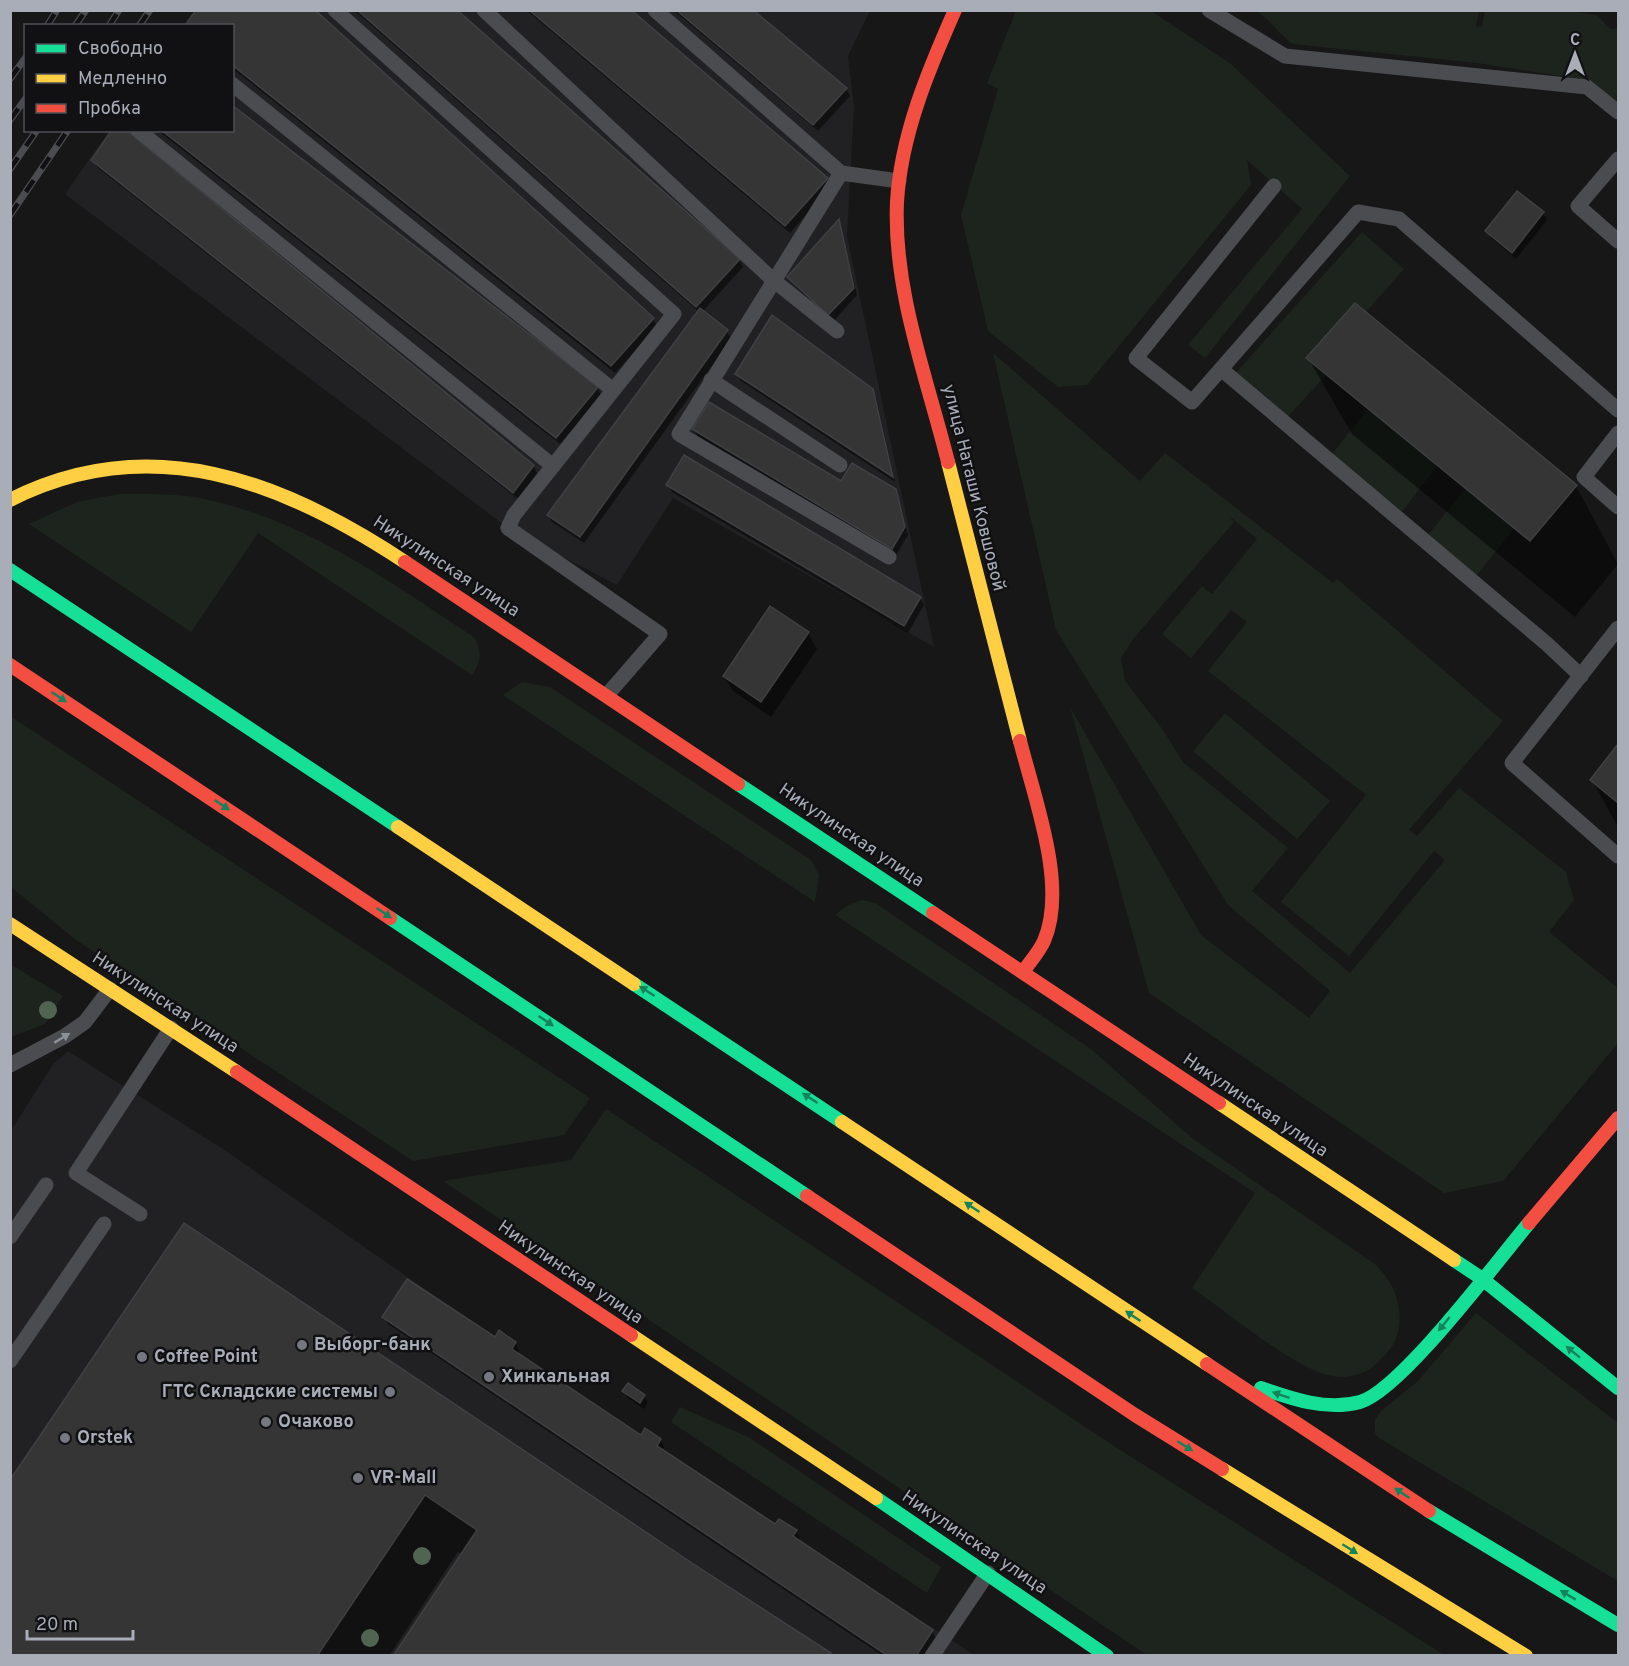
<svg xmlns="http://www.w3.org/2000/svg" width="1629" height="1666" font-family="Overpass,sans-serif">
  <rect width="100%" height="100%" fill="#171717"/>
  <g fill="#212123">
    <path d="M194,11H870L848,56L854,106L847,236L934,647L673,498L617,585L508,528L65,194L109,131L232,130V26L183,25Z"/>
    <path d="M68,1051L226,1151L494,1337L499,1330L507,1336L516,1342L513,1349L641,1435L645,1428L661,1439L658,1446L775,1524L779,1519L797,1530L793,1536L974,1655H11L10,1132L54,1063Z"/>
  </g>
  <g fill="#1d241e" fill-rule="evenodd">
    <path d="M1559,10L1597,15L1610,29H1618V112L1580,79L1477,63L1293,44C1278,33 1271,20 1256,11H1479L1476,26L1482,27L1485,11Z"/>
    <path d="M1016,11H1151L1231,64L1350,176L1205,358L1188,345L1302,209L1247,160L1251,185L1087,385L1058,387L988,331L961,215L998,89L987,83Z"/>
    <path d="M1362,232L1404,269L1366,312L1355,303L1306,357L1326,375L1283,422L1232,377Z"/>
    <path d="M993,353L1140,481L1165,453L1333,583L1337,579L1503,721L1409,830L1417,836L1459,788L1566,872L1574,900L1549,932L1618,988V1043L1503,1181L1444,1193L1149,993L1070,707L1201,935L1309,1018L1330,991L1228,905L1056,630ZM1228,515L1257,539L1212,594L1202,586L1162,634L1191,658L1231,610L1247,622L1208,671L1366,795L1281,902L1349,956L1434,851L1445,860L1350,973L1252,891L1288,848L1183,762L1163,730L1125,681L1121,658L1133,639L1234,522Z"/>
    <path d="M1368,409L1437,466L1397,518L1328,459Z"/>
    <path d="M1465,489L1514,529L1472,581L1424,540Z"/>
    <path d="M119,494C148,494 177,493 205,499C307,521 390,582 475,638C482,652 481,662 472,675L258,533L191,632L29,524L77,502Z"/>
    <path d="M522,682L550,687L811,860L819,875L815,902L503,695Z"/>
    <path d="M1225,713L1330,801L1297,839L1193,751Z"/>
    <path d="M10,716L590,1098L564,1135L413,1161L76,940L11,887Z"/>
    <path d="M862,900L875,903L1091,1049L1193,1139L1376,1265C1395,1284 1403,1306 1398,1332C1396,1344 1387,1353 1378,1362C1366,1375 1345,1380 1328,1375C1291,1366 1226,1311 1192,1288L1255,1193L835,915L848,905Z"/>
    <path d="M10,964L63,996L45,1024L11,1037Z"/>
    <path d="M606,1109L1114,1446L1444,1655H1147L443,1181L571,1160Z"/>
    <path d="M1476,1313L1618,1423V1581L1379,1438L1375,1433V1420L1381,1411L1418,1381Z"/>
    <path d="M680,1407L750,1438L941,1567L927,1593L671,1422Z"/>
  </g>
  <g fill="#0007">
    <path d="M312,10L653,319L657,326L615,373L232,68V26Z"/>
    <path d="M354,10H454L739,260L743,267L702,312L727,331L731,339L584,543L552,522L548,515L699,312Z"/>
    <path d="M526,10H628L827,179L831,186L790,233Z"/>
    <path d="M673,10H751L846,89L850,96L818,131Z"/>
    <path d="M157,130H232L597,388L601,395L560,444Z"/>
    <path d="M92,160L533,466L537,473L518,499L97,167Z"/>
    <path d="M1543,213L1547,220L1516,259L1491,238L1487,231Z"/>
    <path d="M839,221L857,295L833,322L793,284L788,277Z"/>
    <path d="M1308,358L1576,486L1618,564L1575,617L1352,434Z"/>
    <path d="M736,374L872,390L876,398L895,482L741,381Z"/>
    <path d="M694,429L841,483L895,490L908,535L896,555L698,437Z"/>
    <path d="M668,485L920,598L924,605L908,633L672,492Z"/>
    <path d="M808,633L817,649L771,717L733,691L724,676Z"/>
    <path d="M1618,747V827L1592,780Z"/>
    <path d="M185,1225L694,1566L831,1656H395L462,1555L458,1552L389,1656H10Z"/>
    <path d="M384,1317L495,1339L499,1333L515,1343L519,1351L517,1354L641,1437L660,1440L664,1447L662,1451L776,1527L795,1531L800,1538L798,1541L932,1631L936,1638L925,1656H883L388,1324Z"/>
    <path d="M624,1391L644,1396L648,1403L644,1409L628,1398Z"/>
  </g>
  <g fill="#353536" stroke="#3f4043" stroke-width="1.5">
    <path d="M196,10H315L654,318L611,366L232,65V26H185Z"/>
    <path d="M357,10H457L740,259L696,307Z"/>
    <path d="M529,10H631L828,178L785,226Z"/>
    <path d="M676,10H753L847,88L813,125Z"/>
    <path d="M232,105L598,387L556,438L161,130H232Z"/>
    <path d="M112,130H126L534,465L513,493L91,160Z"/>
    <path d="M1517,191L1544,212L1512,253L1485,231Z"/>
    <path d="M839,219L854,288L828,315L787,277Z"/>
    <path d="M1355,303L1577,485L1530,541L1306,358Z"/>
    <path d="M700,308L728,330L580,537L547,515Z"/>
    <path d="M772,315L873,389L893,477L735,374Z"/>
    <path d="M709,402L841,481L852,463L896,489L905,527L892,549L692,429Z"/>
    <path d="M684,455L921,597L904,626L666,485Z"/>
    <path d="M770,606L809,632L761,702L723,676Z"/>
    <path d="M1618,744V803L1590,780Z"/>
    <path d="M184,1223L695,1565L831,1653L829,1656H393L477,1530L425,1495L317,1656H10V1480Z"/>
    <path d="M407,1279L495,1337L499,1330L507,1336L516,1342L512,1349L641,1435L645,1428L661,1439L657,1446L775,1524L779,1519L797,1530L793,1536L933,1630L916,1656H888L382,1317Z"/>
    <path d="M628,1383L645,1395L640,1403L622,1391Z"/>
  </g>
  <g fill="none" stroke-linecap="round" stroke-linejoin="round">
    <g stroke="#4b4c50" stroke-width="15">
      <path d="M335,10L674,314L514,515L508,528L660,634L607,695"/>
      <path d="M484,10L773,280L837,331"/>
      <path d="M655,10L841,173L899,181"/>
      <path d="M1209,10L1285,56L1587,87L1618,112"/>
      <path d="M232,84L613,390"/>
      <path d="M138,130L553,466"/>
      <path d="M1618,159L1578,206L1618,241"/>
      <path d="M841,173L679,434L889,557"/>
      <path d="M1221,369L1192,402L1136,358L1274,186"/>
      <path d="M711,380L840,465"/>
      <path d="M1618,433L1584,477L1618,507"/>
      <path d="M1618,628L1512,763L1618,856"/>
      <path d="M1581,676L1547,644L1221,369L1358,212L1399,219L1618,410"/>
      <path d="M10,1065L65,1036L85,1022L110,989"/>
      <path d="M140,1214L76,1173L171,1028"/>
      <path d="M10,1237L46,1185"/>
      <path d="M10,1361L104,1224"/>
      <path d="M932,1656L988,1573"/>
    </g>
    <g stroke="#16e098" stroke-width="14">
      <path d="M10,570L398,827"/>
      <path d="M738,784L933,913"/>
      <path d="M390,918L807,1196"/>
      <path d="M634,984L842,1122"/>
      <path d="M1454,1260L1481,1278L1618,1388"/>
      <path d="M1261,1388C1292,1399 1327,1411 1360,1402C1401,1390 1497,1261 1529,1223"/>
      <path d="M876,1498L1107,1656"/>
      <path d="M1429,1511L1618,1625"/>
    </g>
    <g stroke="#ffcf43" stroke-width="14">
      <path d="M948,462L1020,741"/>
      <path d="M10,500C150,429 283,481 405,562"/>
      <path d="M398,827L634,984"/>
      <path d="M10,924L237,1072"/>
      <path d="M1219,1103L1454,1260"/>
      <path d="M842,1122L1207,1364"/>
      <path d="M631,1335L876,1498"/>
      <path d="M1222,1469L1526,1656"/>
    </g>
    <g stroke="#f24e42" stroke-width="14">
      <path d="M948,462C927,378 893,290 897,202C901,135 928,71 955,10"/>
      <path d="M405,562L738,784"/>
      <path d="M10,665L390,918"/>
      <path d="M1020,741C1034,797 1068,886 1044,941C1039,952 1030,962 1023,972"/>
      <path d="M933,913L1219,1103"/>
      <path d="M237,1072L631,1335"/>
      <path d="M807,1196L1135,1415L1222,1469"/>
      <path d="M1529,1223L1618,1118"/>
      <path d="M1207,1364L1429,1511"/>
    </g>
    <g stroke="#4b4c4f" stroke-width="7">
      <g id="rail">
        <path d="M47,26L57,10"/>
        <path d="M75,26L86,10"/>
        <path d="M109,26L119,10"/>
        <path d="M139,26L150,10"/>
        <path d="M10,79L26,57"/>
        <path d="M10,120L26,98"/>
        <path d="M10,169L37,130"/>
        <path d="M10,215L68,130"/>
      </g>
    </g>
    <use href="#rail" stroke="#111113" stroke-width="4.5" stroke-dasharray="14" stroke-linecap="butt"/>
  </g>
  <g fill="#506451">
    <circle cx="48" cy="1010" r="9"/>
    <circle cx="422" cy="1556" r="9"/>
    <circle cx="370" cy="1638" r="9"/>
  </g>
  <defs><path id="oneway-solid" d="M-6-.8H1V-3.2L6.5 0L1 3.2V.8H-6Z" transform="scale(1.5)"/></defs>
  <g fill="#14835c">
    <use href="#oneway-solid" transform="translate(59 697) rotate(34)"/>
    <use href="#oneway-solid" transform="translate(222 805) rotate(34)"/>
    <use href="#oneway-solid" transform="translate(384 913) rotate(34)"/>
    <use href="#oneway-solid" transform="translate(647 991) rotate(-147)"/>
    <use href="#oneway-solid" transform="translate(546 1021) rotate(34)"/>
    <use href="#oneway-solid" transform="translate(810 1098) rotate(-147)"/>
    <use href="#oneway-solid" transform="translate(972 1207) rotate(-146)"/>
    <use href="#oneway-solid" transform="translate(1133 1316) rotate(-146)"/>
    <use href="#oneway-solid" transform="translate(1444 1324) rotate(129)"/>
    <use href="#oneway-solid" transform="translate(1573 1352) rotate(-141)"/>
    <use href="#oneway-solid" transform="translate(1281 1395) rotate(-161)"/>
    <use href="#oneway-solid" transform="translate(1185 1446) rotate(32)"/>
    <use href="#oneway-solid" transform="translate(1402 1493) rotate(-146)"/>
    <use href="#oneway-solid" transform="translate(1350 1549) rotate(32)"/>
    <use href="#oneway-solid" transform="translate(1568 1595) rotate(-149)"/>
  </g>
  <use fill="#8c9099" href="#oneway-solid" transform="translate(62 1038) rotate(-31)"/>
  <g fill="#757880" stroke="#111113" stroke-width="2">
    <circle cx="302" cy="1345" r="6"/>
    <circle cx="142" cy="1357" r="6"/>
    <circle cx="489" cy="1377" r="6"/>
    <circle cx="390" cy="1392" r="6"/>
    <circle cx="266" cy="1422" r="6"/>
    <circle cx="65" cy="1438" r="6"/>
    <circle cx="358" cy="1478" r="6"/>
  </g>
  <g text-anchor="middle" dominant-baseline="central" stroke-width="5" stroke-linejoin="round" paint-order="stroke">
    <g font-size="18" fill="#a8adb8" stroke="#111113">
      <text transform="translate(973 488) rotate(76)">улица Наташи Ковшовой</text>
      <text transform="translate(446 567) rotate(33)">Никулинская улица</text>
      <text transform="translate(851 836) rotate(34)">Никулинская улица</text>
      <text transform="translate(165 1003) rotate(33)">Никулинская улица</text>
      <text transform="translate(1255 1106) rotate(34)">Никулинская улица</text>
      <text transform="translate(570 1273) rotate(34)">Никулинская улица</text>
      <text transform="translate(974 1543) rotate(34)">Никулинская улица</text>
    </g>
    <g font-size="18" font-weight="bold" fill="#a8adb8" stroke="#111113" text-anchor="start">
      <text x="314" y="1345">Выборг-банк</text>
      <text x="154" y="1357">Coffee Point</text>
      <text x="501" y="1377">Хинкальная</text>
      <text x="378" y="1392" text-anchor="end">ГТС Складские системы</text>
      <text x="278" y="1422">Очаково</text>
      <text x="77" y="1438">Orstek</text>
      <text x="370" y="1478">VR-Mall</text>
    </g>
  </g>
  <rect width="1629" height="1666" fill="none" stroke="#a8adb8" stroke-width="24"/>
  <rect x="24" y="24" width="210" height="108" fill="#111113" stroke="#4d4f55" stroke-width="1.5"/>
  <rect x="36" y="44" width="30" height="9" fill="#16e098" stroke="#4d4f55" stroke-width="1.5"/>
  <text x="78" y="54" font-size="18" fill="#a8adb8">Свободно</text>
  <rect x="36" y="74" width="30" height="9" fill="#ffcf43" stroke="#4d4f55" stroke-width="1.5"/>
  <text x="78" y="84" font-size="18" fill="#a8adb8">Медленно</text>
  <rect x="36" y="104" width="30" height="9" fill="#f24e42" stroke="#4d4f55" stroke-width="1.5"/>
  <text x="78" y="114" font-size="18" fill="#a8adb8">Пробка</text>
  <g transform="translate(1575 54)" stroke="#111113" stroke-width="4.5" paint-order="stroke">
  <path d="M0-4.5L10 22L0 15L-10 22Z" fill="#a8adb8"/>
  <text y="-9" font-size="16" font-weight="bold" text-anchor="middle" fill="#a8adb8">С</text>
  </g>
  <path d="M27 1630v9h106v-9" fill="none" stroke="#a8adb8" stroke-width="3"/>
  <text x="36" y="1630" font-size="18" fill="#a8adb8" stroke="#111113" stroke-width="4.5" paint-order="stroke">20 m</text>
</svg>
